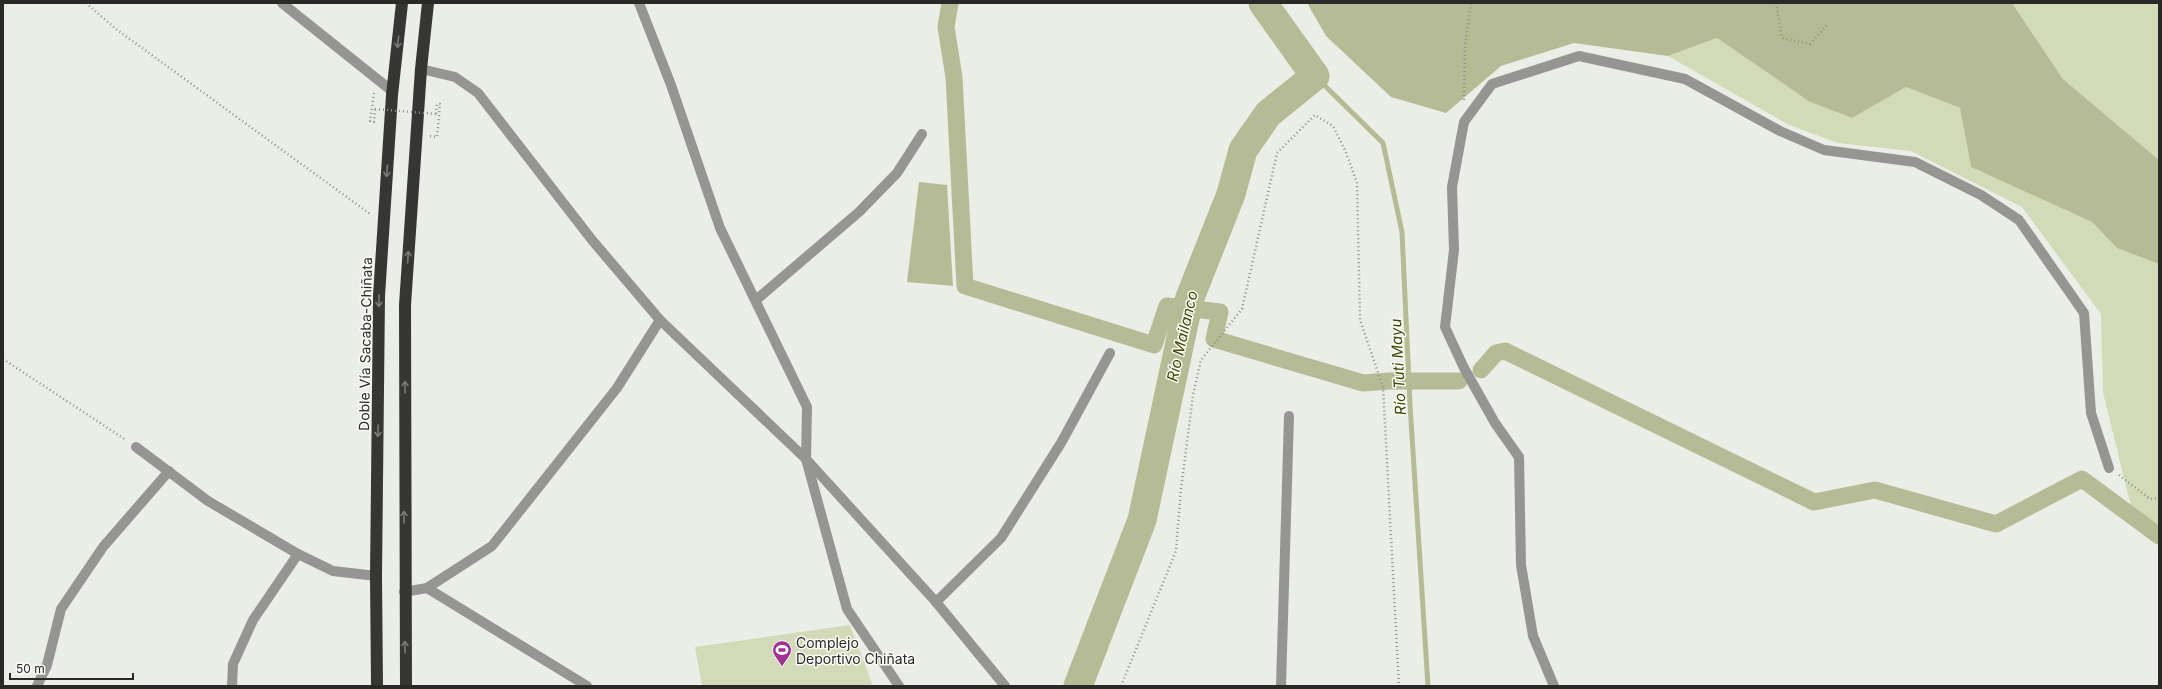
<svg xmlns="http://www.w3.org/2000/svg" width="2162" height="689" font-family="Inter,sans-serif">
  <rect width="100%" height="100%" fill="#ebede7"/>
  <g fill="#d3dab7">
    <path d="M2012,3H2159V160L2063,79Z"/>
    <path d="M1717,38L1810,102L1852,118L1906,87L1960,108L1971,167L2092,222L2117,248L2159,264V536L2134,518L2103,393L2101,314L2022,207L1911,151L1838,143L1789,125L1668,56Z"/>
    <path d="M850,625L873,686H702L695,647Z"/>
  </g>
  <g fill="#b5bc95">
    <path d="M1307,3H2012L2063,79L2159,160V264L2117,248L2092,222L1971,167L1960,108L1906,87L1852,118L1810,102L1717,38L1668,56L1574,43L1501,66L1446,113L1391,97L1326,36Z"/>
    <path d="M919,182L947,185L953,286L907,282Z"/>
  </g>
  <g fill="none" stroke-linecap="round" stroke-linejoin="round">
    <path stroke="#b5bc95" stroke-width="5" d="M1315,76L1383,143L1402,232L1410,405L1428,686"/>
    <g stroke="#b5bc95" stroke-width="17">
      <path d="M950,3L946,27L954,77L965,286L1154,345L1167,306L1220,312L1214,339L1363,383L1389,381H1459"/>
      <path d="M1481,370L1496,353L1505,351L1814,502L1875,490L1996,524L2082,479L2159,536"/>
    </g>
    <path stroke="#b5bc95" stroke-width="29" d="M1078,686L1142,520L1189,300L1231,194L1243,150L1268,114L1315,76L1263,3"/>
    <g stroke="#8f918d" stroke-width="2.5" stroke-dasharray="1 3" stroke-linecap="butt">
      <path d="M86,3L116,29L370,214"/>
      <path d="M1776,3L1782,38L1810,44L1827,25"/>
      <path d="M374,93L370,121L374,122L375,109"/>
      <path d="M1464,100L1465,46L1471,3"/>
      <path d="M430,136L437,137L440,104H437L436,114"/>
      <path d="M3,359L126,440"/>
      <path d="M2119,475L2150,499L2159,498"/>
      <path d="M1121,686L1176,551L1181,489L1193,395L1201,360L1242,309L1277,153L1315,115L1333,126L1345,150L1357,183L1360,320L1383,387L1399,686"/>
    </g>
    <g stroke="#959593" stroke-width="10">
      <path d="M756,300L859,212L897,173L922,134"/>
      <path d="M1554,686L1533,636L1521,565L1519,457L1495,423L1464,368L1445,327L1454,250L1452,187L1464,122L1492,84L1579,56L1685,79L1780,131L1824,150L1915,162L1981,195L2019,220L2084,313L2091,413L2109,468"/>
    </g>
    <g stroke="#959593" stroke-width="10">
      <path d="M282,3L392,91"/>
      <path d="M639,3L671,85L720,228L807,407L806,459L847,609L899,686"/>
      <path d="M421,69L455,77L478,93L592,240L660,320L806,459L936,602L1005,686"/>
      <path d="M136,447L208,501L298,554L333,571L376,576"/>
      <path d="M427,588L587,686"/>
      <path d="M404,592L427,588L492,546L617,388L660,320"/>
      <path d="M936,602L1001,538L1061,443L1110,353"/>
      <path d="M37,686L47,665L61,609L103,547L169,471"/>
      <path d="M232,686L233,664L253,620L298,554"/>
      <path d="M1281,686L1289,416"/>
    </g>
    <g stroke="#363733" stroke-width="12">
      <path d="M377,686L376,576L379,296L392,95L402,3"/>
      <path d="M406,686L405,305L421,69L428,3"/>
    </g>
    <path stroke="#8f918d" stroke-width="2.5" stroke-dasharray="1 3" stroke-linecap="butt" d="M375,109L436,114"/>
  </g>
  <defs><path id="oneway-shaft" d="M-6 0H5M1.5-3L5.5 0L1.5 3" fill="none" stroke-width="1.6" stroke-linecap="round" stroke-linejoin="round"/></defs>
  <g stroke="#7a7b77">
    <use href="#oneway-shaft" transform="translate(398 42) rotate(96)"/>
    <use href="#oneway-shaft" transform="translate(387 171) rotate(94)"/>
    <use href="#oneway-shaft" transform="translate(408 257) rotate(-86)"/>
    <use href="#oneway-shaft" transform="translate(379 301) rotate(91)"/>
    <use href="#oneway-shaft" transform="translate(405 387) rotate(-90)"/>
    <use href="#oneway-shaft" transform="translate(378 431) rotate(91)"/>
    <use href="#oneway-shaft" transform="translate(404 517) rotate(-90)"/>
    <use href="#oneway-shaft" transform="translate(405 647) rotate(-91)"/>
  </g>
  <defs>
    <g id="stadium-pin" transform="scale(1)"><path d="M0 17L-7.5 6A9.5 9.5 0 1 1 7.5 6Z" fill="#9e3394" stroke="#f9faf4"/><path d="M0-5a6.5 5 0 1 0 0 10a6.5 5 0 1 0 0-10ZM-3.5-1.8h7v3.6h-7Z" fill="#fff"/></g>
  </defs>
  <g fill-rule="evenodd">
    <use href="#stadium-pin" x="782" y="650"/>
  </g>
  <g text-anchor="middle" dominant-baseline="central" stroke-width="3" stroke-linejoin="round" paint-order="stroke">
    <g font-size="14" fill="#292a28" stroke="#f9faf4">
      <text transform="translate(365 344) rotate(-89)">Doble Vía Sacaba-Chiñata</text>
    </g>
    <g font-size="14" fill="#292a28" stroke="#f9faf4" text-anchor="start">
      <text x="796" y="642">Complejo<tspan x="796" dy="16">Deportivo Chiñata</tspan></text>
    </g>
    <g font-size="15" font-style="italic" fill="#3f4602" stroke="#f9faf4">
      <text transform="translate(1182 336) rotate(-77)">Río Mailanco</text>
      <text transform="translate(1398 367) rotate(-93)">Río Tuti Mayu</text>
    </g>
  </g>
  <rect width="2162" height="689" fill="none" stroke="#292a28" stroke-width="8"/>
  <path d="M10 673v6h123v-6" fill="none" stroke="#292a28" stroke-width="2"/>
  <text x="16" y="673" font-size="12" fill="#292a28" stroke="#f9faf4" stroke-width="3" paint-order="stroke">50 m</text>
</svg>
